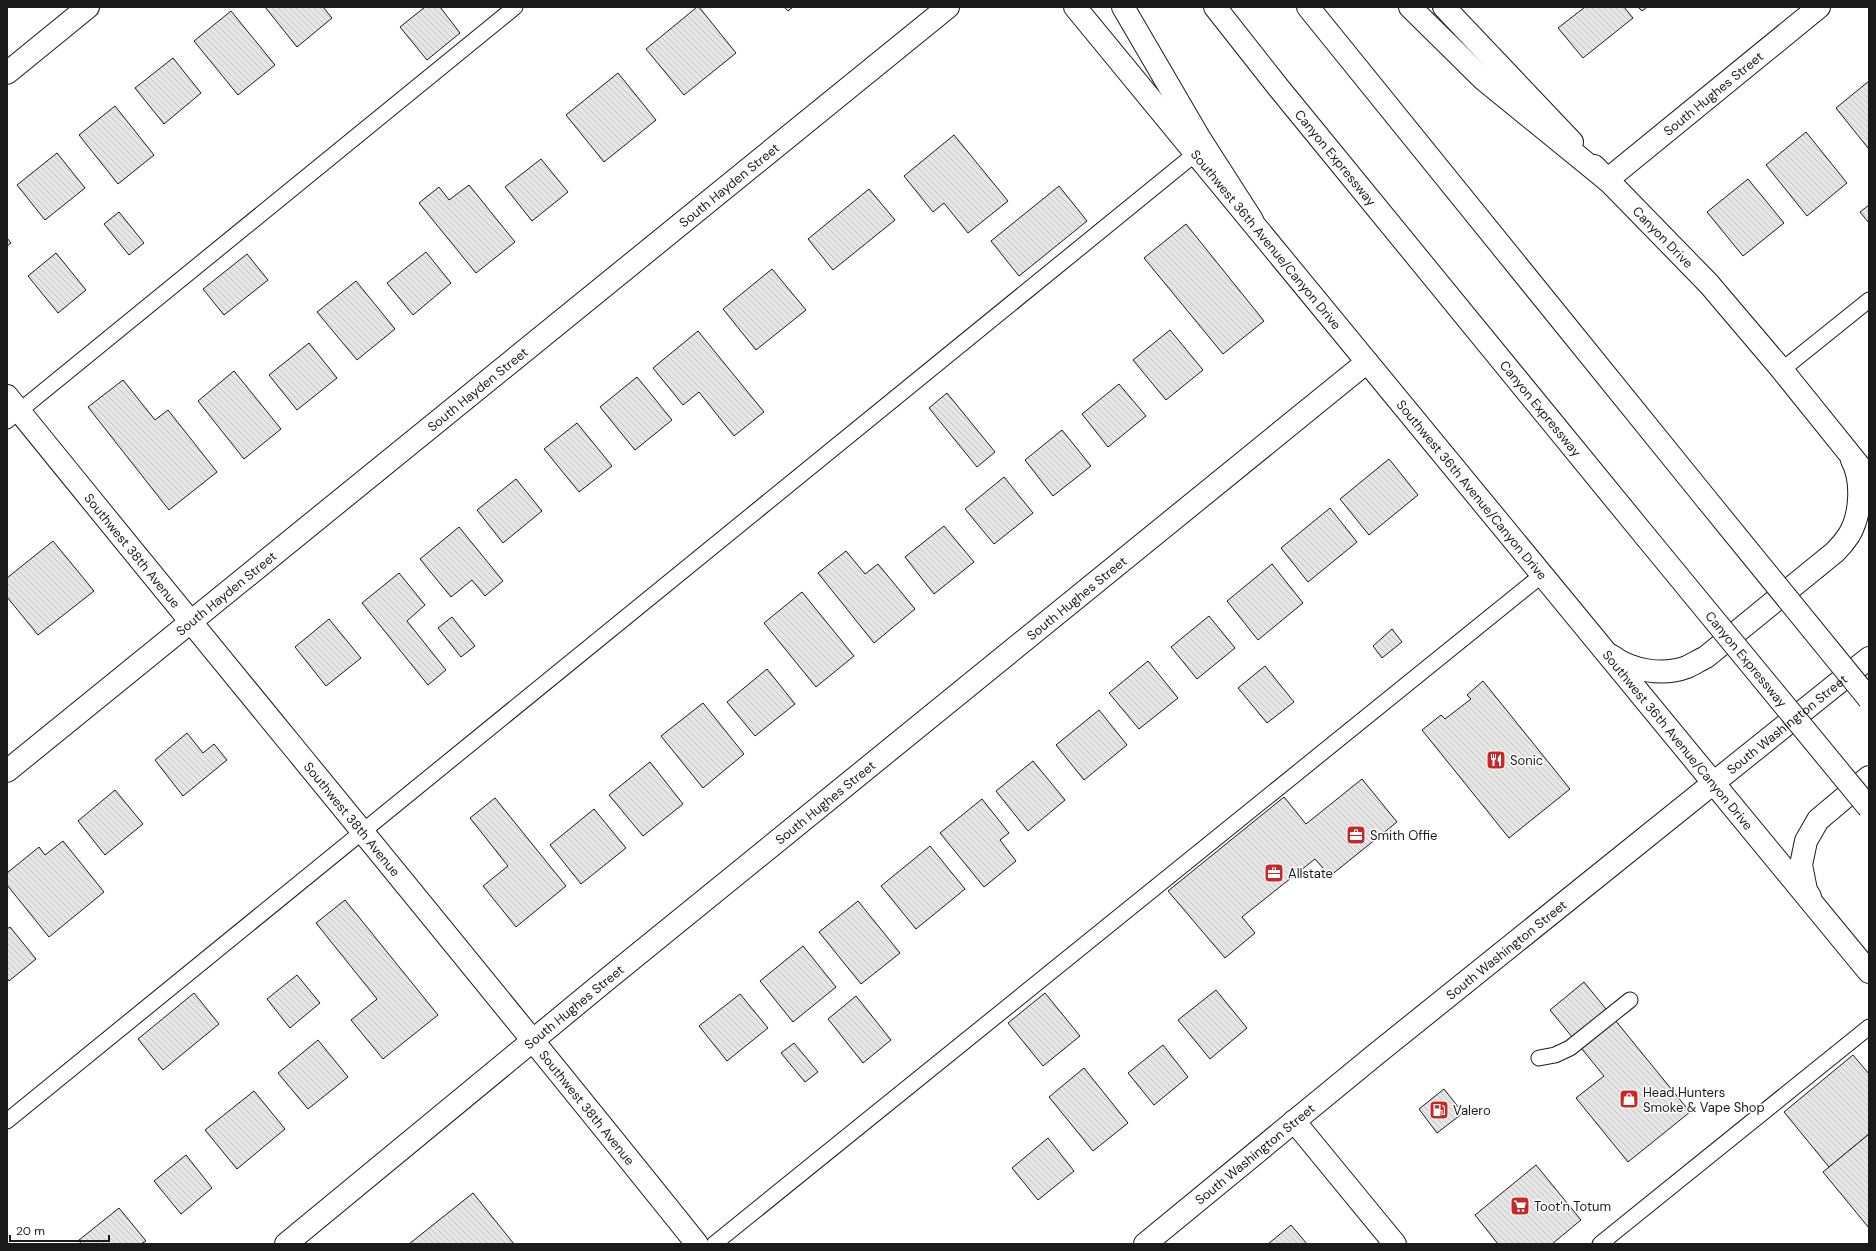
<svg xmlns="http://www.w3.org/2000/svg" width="1876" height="1251" font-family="'DM Sans',sans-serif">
  <defs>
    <pattern id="building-back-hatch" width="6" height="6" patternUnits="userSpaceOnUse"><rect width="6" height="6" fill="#e6e6e6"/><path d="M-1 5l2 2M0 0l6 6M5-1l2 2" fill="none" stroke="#c5c5c5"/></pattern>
  </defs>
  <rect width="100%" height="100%" fill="#fff"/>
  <g fill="url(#building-back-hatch)" stroke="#1a1a1a">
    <path d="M265,7H323L332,18L297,47Z"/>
    <path d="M425,7H440L460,33L427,60L400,27Z"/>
    <path d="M697,7H699L736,53L684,95L646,49Z"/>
    <path d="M784,7H793L788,11Z"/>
    <path d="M1585,7H1624L1633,18L1583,58L1558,28Z"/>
    <path d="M1638,7H1647L1642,11Z"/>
    <path d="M231,11L275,65L238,95L194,41Z"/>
    <path d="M173,58L201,93L164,124L135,88Z"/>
    <path d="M618,73L656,120L604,162L566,115Z"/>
    <path d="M1869,81V147L1868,148L1836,108Z"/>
    <path d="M115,106L154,155L118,184L79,135Z"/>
    <path d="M1806,132L1847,183L1807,216L1766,165Z"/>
    <path d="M954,135L1008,201L968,233L944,203L933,212L904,176Z"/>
    <path d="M57,153L85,188L45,220L17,185Z"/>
    <path d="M541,159L568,192L532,221L505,187Z"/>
    <path d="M1748,179L1784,223L1743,256L1707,212Z"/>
    <path d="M469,185L515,242L476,273L419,203L439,187L449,200Z"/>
    <path d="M1059,186L1087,221L1019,276L991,241Z"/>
    <path d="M869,189L895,220L833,270L808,239Z"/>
    <path d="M1869,205V223L1860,212Z"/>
    <path d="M119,212L144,243L129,255L104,224Z"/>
    <path d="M1186,224L1264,321L1223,354L1144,258Z"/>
    <path d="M7,238L11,243L7,246Z"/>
    <path d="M426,252L451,283L413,315L387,283Z"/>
    <path d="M56,253L86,290L58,313L28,276Z"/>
    <path d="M247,254L268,280L224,315L203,289Z"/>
    <path d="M772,269L806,310L756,350L723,309Z"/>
    <path d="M356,281L395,329L357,360L317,312Z"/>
    <path d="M1170,330L1203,370L1166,400L1133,360Z"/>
    <path d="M698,331L764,412L734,436L699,392L683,405L653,368Z"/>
    <path d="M309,343L337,378L297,410L269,375Z"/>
    <path d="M234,371L281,429L244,459L198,401Z"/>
    <path d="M637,377L672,420L635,450L600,407Z"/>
    <path d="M123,380L155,420L168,410L217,472L169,510L88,407Z"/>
    <path d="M1119,384L1146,416L1108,447L1082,414Z"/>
    <path d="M947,393L995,452L977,467L929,408Z"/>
    <path d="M577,423L612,466L579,492L544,449Z"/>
    <path d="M1062,430L1091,466L1053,496L1025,460Z"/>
    <path d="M1389,459L1418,495L1369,535L1340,499Z"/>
    <path d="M1004,477L1033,513L994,544L965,509Z"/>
    <path d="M516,479L542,511L503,543L477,510Z"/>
    <path d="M1330,508L1357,542L1308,582L1281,548Z"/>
    <path d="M944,526L974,562L934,594L905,557Z"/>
    <path d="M459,527L503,581L485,596L472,580L451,597L420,559Z"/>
    <path d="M53,541L94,591L38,635L7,597V578Z"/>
    <path d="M846,551L865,574L878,564L915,609L874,643L818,573Z"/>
    <path d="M1272,564L1303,603L1258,640L1227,601Z"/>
    <path d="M399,573L425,605L407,621L446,670L428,685L362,603Z"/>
    <path d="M802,592L854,656L816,687L764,623Z"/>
    <path d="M1209,616L1235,648L1197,679L1171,647Z"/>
    <path d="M452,617L475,646L461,657L438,628Z"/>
    <path d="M329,619L361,658L326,686L295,647Z"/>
    <path d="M1392,629L1402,642L1382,658L1373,646Z"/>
    <path d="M1148,661L1178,698L1139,729L1109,693Z"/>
    <path d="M1265,666L1294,702L1267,723L1238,688Z"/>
    <path d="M767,669L795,704L755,736L727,702Z"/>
    <path d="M1483,681L1570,789L1509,838L1422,730L1441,715L1445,719L1471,699L1467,695Z"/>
    <path d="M703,703L744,754L703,788L661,736Z"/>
    <path d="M1099,710L1127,745L1084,780L1056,745Z"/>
    <path d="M187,733L203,753L214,744L227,760L183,796L155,760Z"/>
    <path d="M1033,761L1065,800L1028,831L996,791Z"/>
    <path d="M650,762L683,804L643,836L609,795Z"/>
    <path d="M1362,779L1397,822L1330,876L1315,859L1242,917L1255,933L1225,958L1168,891L1284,797L1306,824Z"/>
    <path d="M115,790L143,824L105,855L78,821Z"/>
    <path d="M495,798L566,886L516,927L483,886L508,866L470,818Z"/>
    <path d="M982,799L1009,833L1000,840L1016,861L984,887L940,833Z"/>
    <path d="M594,809L626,848L581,884L550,845Z"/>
    <path d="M63,841L104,892L49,937L7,885V873L39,847L45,855Z"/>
    <path d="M930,846L965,889L916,929L881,886Z"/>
    <path d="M345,900L438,1015L383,1059L351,1020L377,999L316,923Z"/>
    <path d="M858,901L900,953L861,984L819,932Z"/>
    <path d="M10,927L36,959L9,981L7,978V929Z"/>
    <path d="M803,946L836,987L793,1022L760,981Z"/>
    <path d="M297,975L320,1003L290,1028L267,999Z"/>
    <path d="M1584,982L1690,1112L1628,1162L1576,1098L1604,1076L1550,1010Z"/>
    <path d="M1216,990L1247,1028L1210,1059L1178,1020Z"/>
    <path d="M194,993L219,1024L163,1070L138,1039Z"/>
    <path d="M1045,993L1080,1036L1043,1066L1008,1023Z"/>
    <path d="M740,994L768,1028L727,1061L699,1026Z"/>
    <path d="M856,996L891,1040L863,1063L828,1019Z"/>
    <path d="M318,1040L348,1077L308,1109L278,1073Z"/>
    <path d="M794,1043L818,1072L805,1082L781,1053Z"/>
    <path d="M1163,1045L1188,1077L1154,1105L1128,1073Z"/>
    <path d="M1853,1055L1869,1074V1134L1829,1167L1784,1112Z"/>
    <path d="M1084,1068L1128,1123L1093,1151L1049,1097Z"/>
    <path d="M1444,1089L1463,1113L1437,1133L1419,1109Z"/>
    <path d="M254,1091L285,1129L237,1169L205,1130Z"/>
    <path d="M1869,1134V1228L1823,1172Z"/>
    <path d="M1048,1138L1074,1171L1038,1200L1012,1168Z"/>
    <path d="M186,1155L212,1188L181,1214L154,1181Z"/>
    <path d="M1536,1165L1581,1220L1552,1244H1498L1475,1215Z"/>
    <path d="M473,1193L514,1244H409Z"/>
    <path d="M119,1208L146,1241L141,1244H81L79,1240Z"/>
    <path d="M1291,1225L1307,1244H1268Z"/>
  </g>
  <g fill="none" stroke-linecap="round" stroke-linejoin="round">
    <g stroke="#1a1a1a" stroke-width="17">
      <g id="lane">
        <path d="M1782,370L1869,300"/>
        <path d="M7,421L515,7"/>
        <path d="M1539,1058L1555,1055L1570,1048L1630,1000"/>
        <path d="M7,1121L1195,154"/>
        <path d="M714,1244L1542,575"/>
        <path d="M1600,1244L1869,1027"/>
      </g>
    </g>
    <g stroke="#1a1a1a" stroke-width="24">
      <g id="street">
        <path d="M7,73L88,7"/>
        <path id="s1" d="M1607,180L1819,7"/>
        <path id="s2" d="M7,396C236,679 469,959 697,1244"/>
        <path id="s3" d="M7,771L948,7"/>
        <path d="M1294,1121L1395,1244"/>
        <path id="s4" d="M286,1244L605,981L1367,362"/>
      </g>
    </g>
    <g stroke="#1a1a1a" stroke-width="24">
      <g id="secondary">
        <path id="s5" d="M1075,7L1869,972"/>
        <path d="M1444,7L1572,142"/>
        <path id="s6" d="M1594,166L1709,284L1782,370L1869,478"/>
        <path d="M1612,656C1632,671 1663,676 1687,667C1693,664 1700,660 1706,657L1835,552C1840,547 1845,541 1849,535C1861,515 1863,481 1852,460"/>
        <path d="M1810,897L1806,890L1801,865L1806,841L1818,820L1869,777"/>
        <path id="s7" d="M1145,1244L1375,1055L1869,658"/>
      </g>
    </g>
    <g stroke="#1a1a1a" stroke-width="24">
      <g id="highway">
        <path d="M1123,7L1200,139L1252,220"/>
        <path id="s8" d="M1215,7L1278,87L1646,537"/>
        <path d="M1308,7L1707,500"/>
        <path d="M1410,7L1483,79L1607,180"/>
      </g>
    </g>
    <use href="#lane" stroke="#fff" stroke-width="15"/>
    <use href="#street" stroke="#fff" stroke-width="22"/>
    <use href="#secondary" stroke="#fff" stroke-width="22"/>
    <use href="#highway" stroke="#fff" stroke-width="22"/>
    <g stroke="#1a1a1a" stroke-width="24" stroke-linecap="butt">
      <g id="highway-bridge">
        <path d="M1707,500L1869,699"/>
        <path id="s9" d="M1646,537L1869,808"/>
      </g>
    </g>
    <use href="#highway-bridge" stroke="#fff" stroke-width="22"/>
  </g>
  <defs>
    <g id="restaurant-square" transform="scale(1)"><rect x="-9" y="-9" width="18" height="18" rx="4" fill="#c62828" stroke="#fff"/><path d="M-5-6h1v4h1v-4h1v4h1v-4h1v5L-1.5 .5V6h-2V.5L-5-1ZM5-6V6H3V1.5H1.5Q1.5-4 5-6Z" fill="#fff"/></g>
    <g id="office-square" transform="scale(1)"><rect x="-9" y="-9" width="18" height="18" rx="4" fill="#c62828" stroke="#fff"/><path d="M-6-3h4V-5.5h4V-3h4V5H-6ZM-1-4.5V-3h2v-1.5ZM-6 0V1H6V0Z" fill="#fff"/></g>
    <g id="shop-square" transform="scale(1)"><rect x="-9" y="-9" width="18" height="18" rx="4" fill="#c62828" stroke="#fff"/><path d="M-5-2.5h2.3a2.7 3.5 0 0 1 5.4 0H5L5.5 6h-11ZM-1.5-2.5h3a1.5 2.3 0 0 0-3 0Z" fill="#fff"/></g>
    <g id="fuel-square" transform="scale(1)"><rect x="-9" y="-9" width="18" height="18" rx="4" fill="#c62828" stroke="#fff"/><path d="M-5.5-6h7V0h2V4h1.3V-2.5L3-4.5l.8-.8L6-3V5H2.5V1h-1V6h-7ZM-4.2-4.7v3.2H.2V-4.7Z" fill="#fff"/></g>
    <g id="supermarket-square" transform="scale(1)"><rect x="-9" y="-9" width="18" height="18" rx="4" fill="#c62828" stroke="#fff"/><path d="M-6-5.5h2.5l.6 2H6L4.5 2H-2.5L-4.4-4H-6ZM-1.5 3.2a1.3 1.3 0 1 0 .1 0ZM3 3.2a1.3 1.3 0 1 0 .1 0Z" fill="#fff"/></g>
  </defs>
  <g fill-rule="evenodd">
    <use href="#restaurant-square" x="1496" y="760"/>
    <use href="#office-square" x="1356" y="835"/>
    <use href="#office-square" x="1274" y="873"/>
    <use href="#shop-square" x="1629" y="1099"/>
    <use href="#fuel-square" x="1439" y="1110"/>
    <use href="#supermarket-square" x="1520" y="1206"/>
  </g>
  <g text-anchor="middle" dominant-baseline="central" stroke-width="3" stroke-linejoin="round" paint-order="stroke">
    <g font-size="13" fill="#1a1a1a" stroke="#fff">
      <text stroke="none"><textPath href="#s1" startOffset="137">South Hughes Street</textPath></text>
      <text stroke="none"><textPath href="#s8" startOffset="193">Canyon Expressway</textPath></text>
      <text stroke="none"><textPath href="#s3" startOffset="930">South Hayden Street</textPath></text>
      <text stroke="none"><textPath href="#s6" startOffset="99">Canyon Drive</textPath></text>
      <text stroke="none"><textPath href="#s5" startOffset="301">Southwest 36th Avenue/Canyon Drive</textPath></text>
      <text stroke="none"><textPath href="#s3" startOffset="606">South Hayden Street</textPath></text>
      <text stroke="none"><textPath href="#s8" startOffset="517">Canyon Expressway</textPath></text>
      <text stroke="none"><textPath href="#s5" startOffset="625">Southwest 36th Avenue/Canyon Drive</textPath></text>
      <text stroke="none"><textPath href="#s2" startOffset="199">Southwest 38th Avenue</textPath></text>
      <text stroke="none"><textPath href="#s3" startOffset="282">South Hayden Street</textPath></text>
      <text stroke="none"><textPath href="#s4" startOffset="1021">South Hughes Street</textPath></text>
      <text stroke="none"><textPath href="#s9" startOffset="158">Canyon Expressway</textPath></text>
      <text stroke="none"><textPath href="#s7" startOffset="826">South Washington Street</textPath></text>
      <text stroke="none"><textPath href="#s5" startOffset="949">Southwest 36th Avenue/Canyon Drive</textPath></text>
      <text stroke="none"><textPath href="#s4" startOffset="697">South Hughes Street</textPath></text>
      <text stroke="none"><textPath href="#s2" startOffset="546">Southwest 38th Avenue</textPath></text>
      <text stroke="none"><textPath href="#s7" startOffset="466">South Washington Street</textPath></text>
      <text stroke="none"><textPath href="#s4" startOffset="373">South Hughes Street</textPath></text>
      <text stroke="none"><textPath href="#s2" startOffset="918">Southwest 38th Avenue</textPath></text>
      <text stroke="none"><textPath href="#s7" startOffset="142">South Washington Street</textPath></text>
    </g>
    <g font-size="13" fill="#1a1a1a" stroke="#fff" text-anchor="start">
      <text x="1510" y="760">Sonic</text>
      <text x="1370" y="835">Smith Offie</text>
      <text x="1288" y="873">Allstate</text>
      <text x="1643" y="1092">Head Hunters<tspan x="1643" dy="15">Smoke &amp; Vape Shop</tspan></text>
      <text x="1453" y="1110">Valero</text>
      <text x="1534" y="1206">Toot'n Totum</text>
    </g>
  </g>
  <rect width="1876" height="1251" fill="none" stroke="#1a1a1a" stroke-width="16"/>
  <path d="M10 1235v6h99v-6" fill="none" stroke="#1a1a1a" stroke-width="2"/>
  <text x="16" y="1235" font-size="12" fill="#1a1a1a" stroke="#ffffff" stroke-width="3" paint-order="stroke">20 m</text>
</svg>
